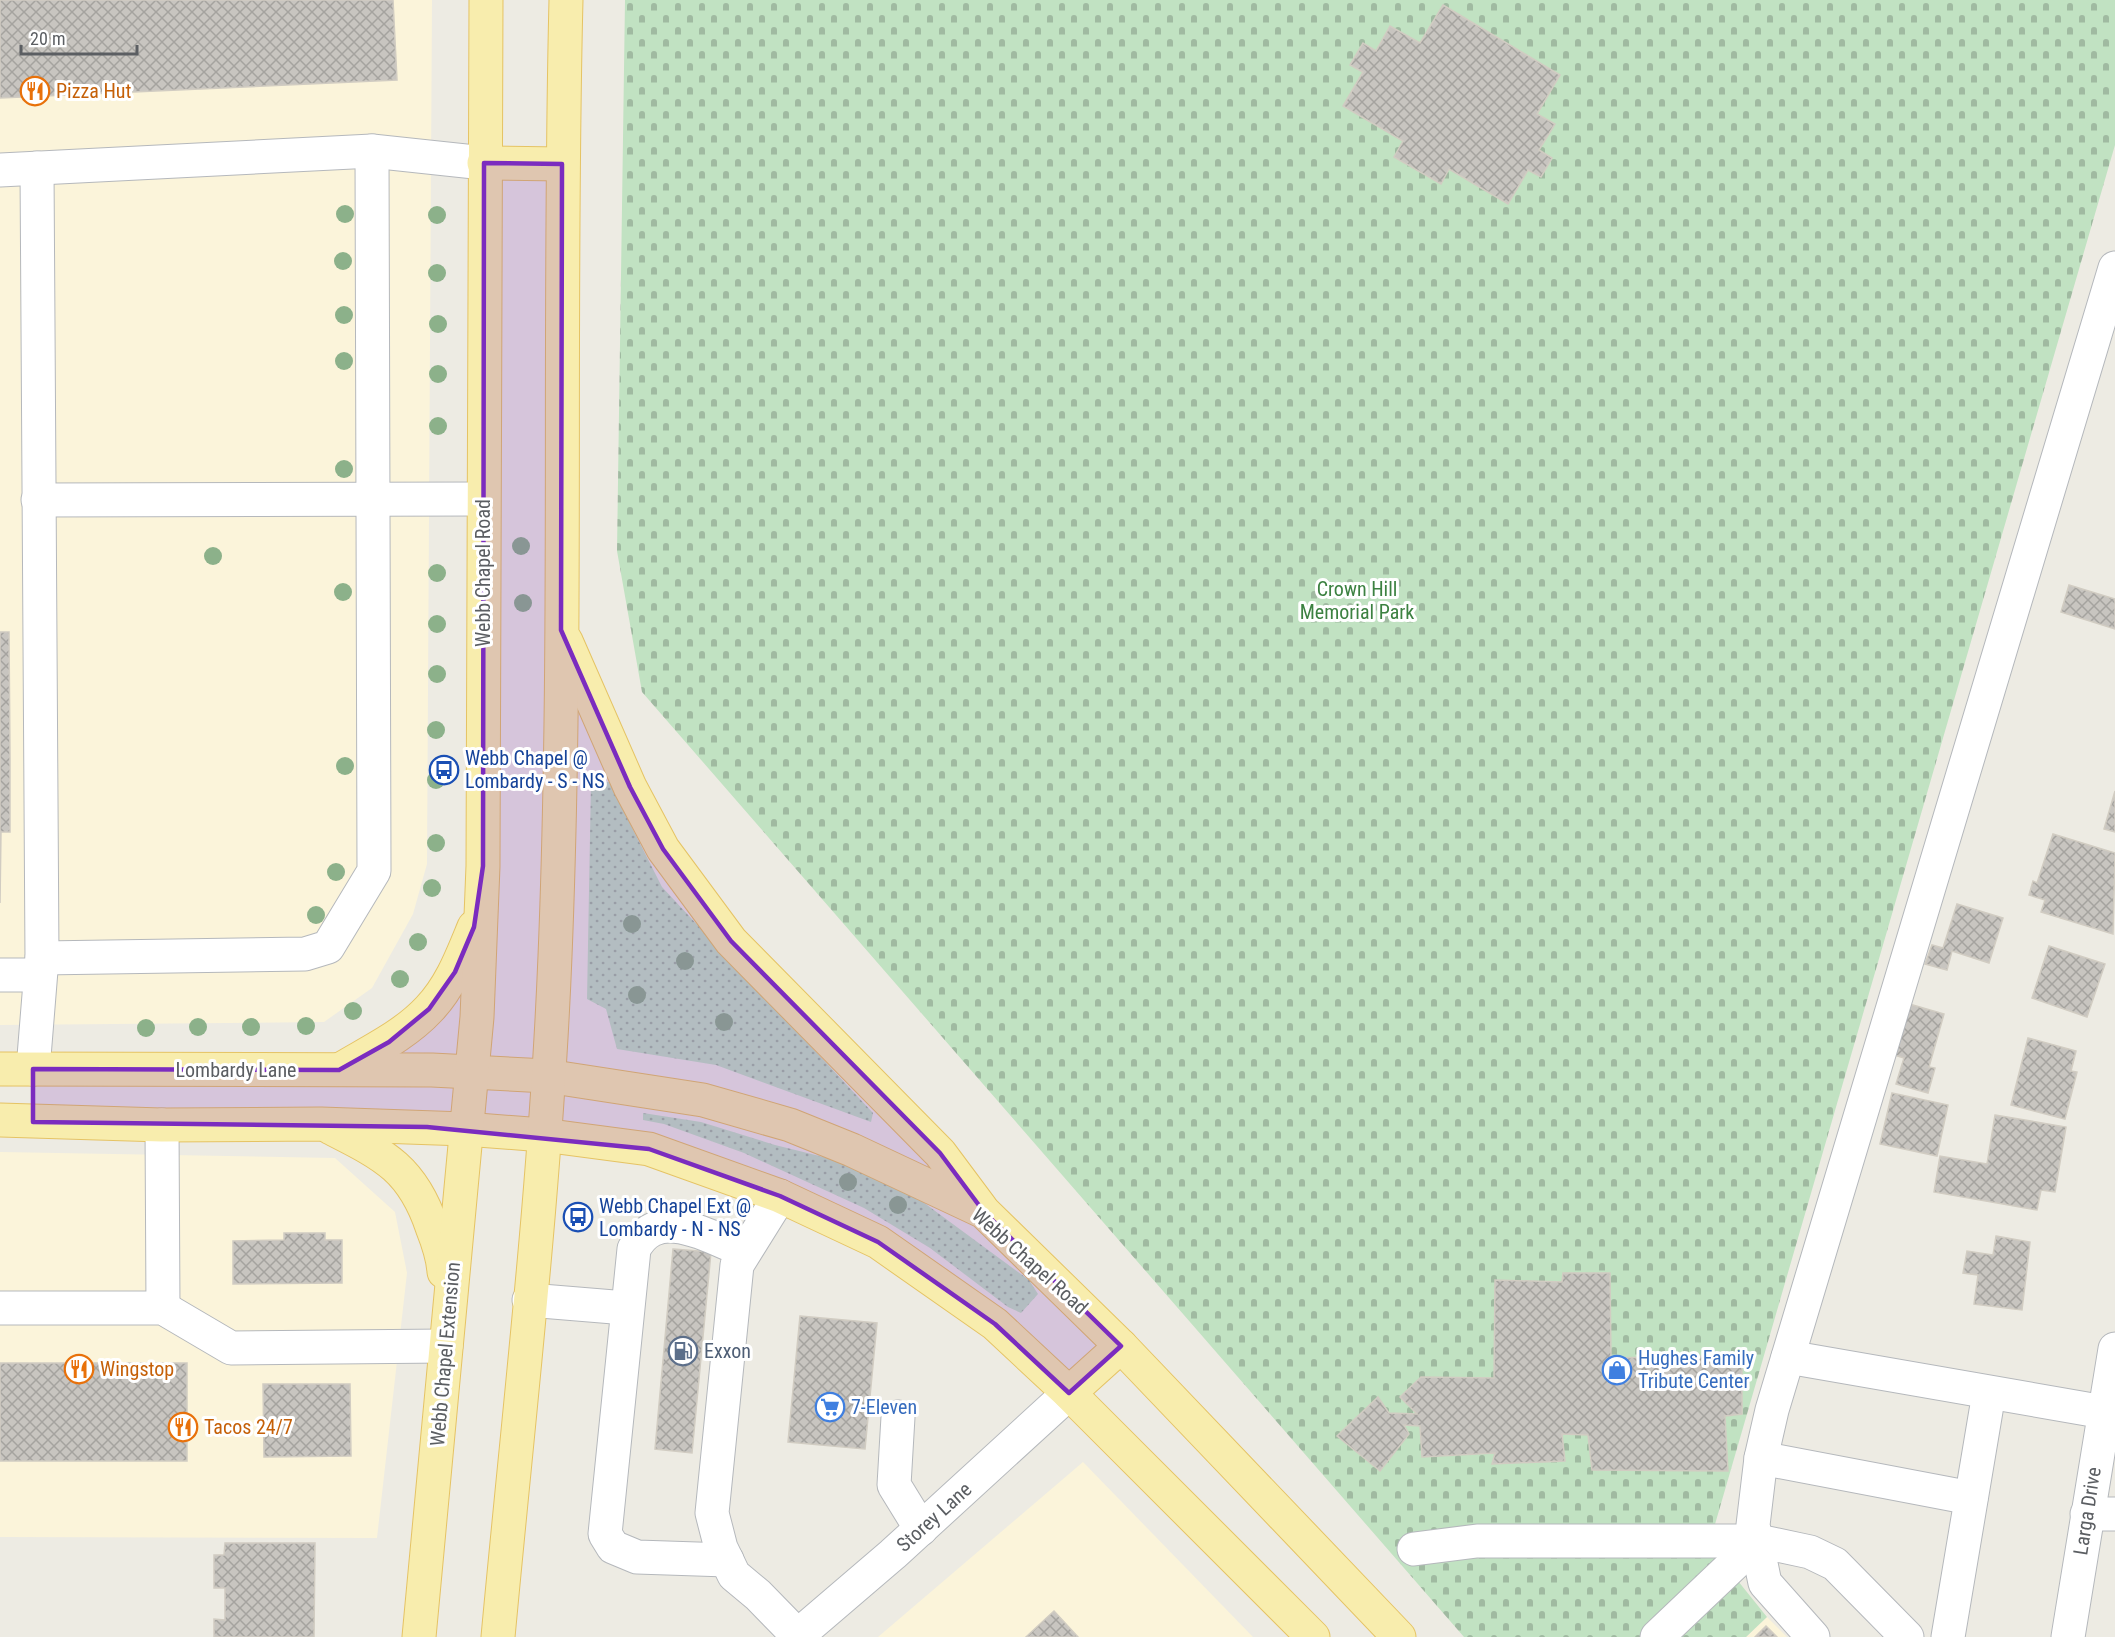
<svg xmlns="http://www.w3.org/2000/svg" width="2115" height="1637" font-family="'Roboto Condensed',sans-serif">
  <defs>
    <pattern id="green-dots" width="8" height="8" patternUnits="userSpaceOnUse" patternTransform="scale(1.5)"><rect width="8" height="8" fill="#c1e2c2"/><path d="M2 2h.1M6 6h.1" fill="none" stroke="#a0baa1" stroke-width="1.8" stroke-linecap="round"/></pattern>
    <pattern id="cemetery-stones" width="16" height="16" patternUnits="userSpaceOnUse" patternTransform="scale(1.5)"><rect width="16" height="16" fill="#c1e2c2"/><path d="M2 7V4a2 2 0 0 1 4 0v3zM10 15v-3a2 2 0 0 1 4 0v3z" fill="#a0baa1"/></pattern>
    <pattern id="building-cross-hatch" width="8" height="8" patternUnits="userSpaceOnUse" patternTransform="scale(1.5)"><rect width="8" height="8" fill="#c8c5c0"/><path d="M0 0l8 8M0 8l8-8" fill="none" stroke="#a5a39f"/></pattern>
  </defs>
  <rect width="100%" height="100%" fill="#edebe3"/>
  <g fill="#fbf4da">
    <path d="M0,0H432L427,864L413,914L372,988L324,1022L0,1025Z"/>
    <path d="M0,1152L335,1158L395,1212L407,1273L377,1538L0,1537Z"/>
    <path d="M1083,1462L1253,1637H878Z"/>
    <path d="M1767,1617L1787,1637H1746Z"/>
  </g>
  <g fill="url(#green-dots)">
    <path d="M591,781L609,782L662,887L873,1113L871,1122L716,1065L617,1049L606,1009L587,999Z"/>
    <path d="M643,1113L701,1122L775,1145L860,1166L908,1191L1029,1280L1038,1294L1021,1313L1008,1307L930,1248L864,1208L744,1153L664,1124L643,1120Z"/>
  </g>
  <path fill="url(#cemetery-stones)" d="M625,0H2115V145L1709,1545L1767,1617L1746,1637H1464L642,692L617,551Z"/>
  <g fill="url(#building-cross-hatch)" stroke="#d1ccc2" stroke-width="1.5">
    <path d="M0,0H393L397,80L0,98Z"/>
    <path d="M1443,5L1560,75L1537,114L1555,124L1539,150L1552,158L1541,177L1528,170L1508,204L1449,169L1441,184L1394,157L1403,141L1343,106L1363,72L1350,65L1363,43L1376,51L1390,26L1420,43Z"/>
    <path d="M2069,585L2115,599V629L2061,612Z"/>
    <path d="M0,632H9L10,758V832H1L0,903Z"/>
    <path d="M2115,791V832L2104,829Z"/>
    <path d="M2053,834L2115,853L2113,934L2041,912L2045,900L2029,895L2033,881L2037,883Z"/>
    <path d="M1957,904L2003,918L1989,963L1952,951L1947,970L1925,964L1932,945L1943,948Z"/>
    <path d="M2049,946L2105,964L2087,1017L2032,998Z"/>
    <path d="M1906,1003L1944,1014L1929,1067L1935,1068L1928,1093L1896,1084L1904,1058L1891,1054Z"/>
    <path d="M2028,1038L2076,1051L2071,1071L2077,1072L2065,1119L2011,1105Z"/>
    <path d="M1892,1093L1948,1105L1937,1156L1880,1144Z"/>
    <path d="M1995,1115L2066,1127L2055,1192L2041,1190L2037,1210L1934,1192L1940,1156L1987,1164Z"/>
    <path d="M284,1233H325V1240H342V1283L233,1284V1241L284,1240Z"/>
    <path d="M1996,1236L2030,1242L2022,1310L1974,1304L1978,1275L1963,1273L1967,1251L1993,1255Z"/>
    <path d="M673,1249L711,1252L692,1453L655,1449Z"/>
    <path d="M1563,1273H1610L1611,1358L1742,1355V1414L1725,1416L1728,1471L1592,1470L1588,1435L1562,1434L1565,1461L1492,1464L1495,1453L1422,1457L1420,1426L1404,1425L1409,1434L1380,1471L1337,1436L1378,1397L1389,1413L1417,1414L1400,1397L1421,1377L1494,1378L1495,1280L1562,1282Z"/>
    <path d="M800,1316L877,1323L865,1449L788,1442Z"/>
    <rect x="0" y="1363" width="187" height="98"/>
    <path d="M263,1384H350L351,1456L264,1457Z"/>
    <path d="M225,1543H315L314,1637H214V1619L225,1620V1588H214V1555H224Z"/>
    <path d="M1054,1611L1078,1637H1026Z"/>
    <path d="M1766,1626L1777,1637H1755Z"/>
  </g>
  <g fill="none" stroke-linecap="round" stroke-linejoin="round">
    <g stroke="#b5b8bc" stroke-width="35">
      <g id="minor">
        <path d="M0,170L372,151L484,163"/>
        <path d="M38,500L483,499"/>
        <path d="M42,958L305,954L328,947L374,871L372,151"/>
        <path d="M0,975H40"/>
        <path d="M33,1069L42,958L37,168"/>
        <path d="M162,1125L163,1308"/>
        <path d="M780,1196L737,1265L712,1513L721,1548L734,1575L758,1595L799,1637"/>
        <path d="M529,1300L626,1308"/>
        <path d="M0,1308H163L231,1348L446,1346"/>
        <path d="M1788,1357L2104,1412"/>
        <path d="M898,1417L894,1485L921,1529"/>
        <path d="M1761,1458L1971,1498"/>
        <path d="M2087,1514H2115"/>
        <path d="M1414,1549L1477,1541H1758"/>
        <path d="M727,1560L637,1557L613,1547L605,1534L634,1249C658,1203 710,1238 745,1251"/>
        <path d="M796,1637L893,1554L1069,1393"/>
        <path d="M1657,1637L1758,1541L1810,1552L1835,1564L1907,1637"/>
        <path d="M1813,1637L1765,1583L1753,1525L1761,1458L1772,1410L2115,268"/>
        <path d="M1948,1637L1989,1393"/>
        <path d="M2068,1637L2115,1349"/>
      </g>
    </g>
    <g stroke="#e5c364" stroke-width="35">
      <g id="major">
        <path d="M484,163L562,164"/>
        <path d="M566,641L630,787L663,849L731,941L940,1153L981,1208"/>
        <path d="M0,1069L432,1070L547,1076L703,1100L790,1125L852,1150L984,1212L1121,1346L1399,1637"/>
        <path d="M341,1069C371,1051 405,1035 429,1009C451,986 462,956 474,927"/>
        <path d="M0,1120L162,1125L321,1124L465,1129L543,1135L649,1149L780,1196L878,1242L995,1324L1069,1393L1313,1637"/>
        <path d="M331,1128C384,1155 412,1168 432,1227C438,1242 443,1256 444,1272"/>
        <path d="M1069,1393L1121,1346"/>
        <path d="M419,1637L477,1017L483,866L486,0"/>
        <path d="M498,1637C519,1410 546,1183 555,956C568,637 558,318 566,0"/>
      </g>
    </g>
    <use href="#minor" stroke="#fff" stroke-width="33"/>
    <use href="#major" stroke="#f8edad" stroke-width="33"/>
  </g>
  <g fill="#8cb18a">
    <circle cx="345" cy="214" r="9"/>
    <circle cx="437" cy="215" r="9"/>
    <circle cx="343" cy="261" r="9"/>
    <circle cx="437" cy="273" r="9"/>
    <circle cx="344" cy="315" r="9"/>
    <circle cx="438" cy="324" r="9"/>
    <circle cx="344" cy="361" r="9"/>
    <circle cx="438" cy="374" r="9"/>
    <circle cx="438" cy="426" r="9"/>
    <circle cx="344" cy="469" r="9"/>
    <circle cx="521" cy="546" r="9"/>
    <circle cx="213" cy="556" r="9"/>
    <circle cx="437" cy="573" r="9"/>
    <circle cx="343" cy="592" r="9"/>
    <circle cx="523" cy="603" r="9"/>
    <circle cx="437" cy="624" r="9"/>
    <circle cx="437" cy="674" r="9"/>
    <circle cx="436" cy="730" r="9"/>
    <circle cx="345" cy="766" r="9"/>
    <circle cx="436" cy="780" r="9"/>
    <circle cx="436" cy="843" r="9"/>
    <circle cx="336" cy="872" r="9"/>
    <circle cx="432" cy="888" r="9"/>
    <circle cx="316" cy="915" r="9"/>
    <circle cx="632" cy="924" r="9"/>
    <circle cx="418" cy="942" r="9"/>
    <circle cx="685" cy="961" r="9"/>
    <circle cx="400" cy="979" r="9"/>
    <circle cx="637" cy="995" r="9"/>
    <circle cx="353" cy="1011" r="9"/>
    <circle cx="724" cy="1022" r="9"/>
    <circle cx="306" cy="1026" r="9"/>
    <circle cx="198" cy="1027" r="9"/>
    <circle cx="251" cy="1027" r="9"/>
    <circle cx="146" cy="1028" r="9"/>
    <circle cx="848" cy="1182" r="9"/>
    <circle cx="898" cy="1205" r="9"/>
  </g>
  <path fill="#7b2cbf" fill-opacity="0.2" stroke="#7b2cbf" stroke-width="4.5" stroke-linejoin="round" d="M484,163L562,164L561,630L630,787L663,849L731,941L940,1153L984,1212L1121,1346L1069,1393L995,1324L878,1242L780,1196L649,1149L427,1127L33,1122V1069L339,1070L389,1042L429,1009L455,972L474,927L483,866Z"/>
  <defs>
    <g id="restaurant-ring" transform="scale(1.5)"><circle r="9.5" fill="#fff" stroke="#e8710a" stroke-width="1.5"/><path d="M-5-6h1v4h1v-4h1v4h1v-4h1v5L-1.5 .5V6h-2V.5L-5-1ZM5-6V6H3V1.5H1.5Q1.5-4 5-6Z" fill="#e8710a"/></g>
    <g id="bus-ring" transform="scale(1.5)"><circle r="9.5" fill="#fff" stroke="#1a4fb4" stroke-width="1.5"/><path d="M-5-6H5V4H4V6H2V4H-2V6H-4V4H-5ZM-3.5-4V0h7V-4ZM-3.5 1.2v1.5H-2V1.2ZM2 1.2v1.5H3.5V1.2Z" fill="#1a4fb4"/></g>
    <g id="fuel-ring" transform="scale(1.5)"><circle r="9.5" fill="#fff" stroke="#5c6f8a" stroke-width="1.5"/><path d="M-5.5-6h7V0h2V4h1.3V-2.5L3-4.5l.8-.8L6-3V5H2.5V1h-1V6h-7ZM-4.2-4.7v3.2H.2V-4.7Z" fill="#5c6f8a"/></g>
    <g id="shop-ring" transform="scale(1.5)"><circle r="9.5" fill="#fff" stroke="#3f7fe0" stroke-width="1.5"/><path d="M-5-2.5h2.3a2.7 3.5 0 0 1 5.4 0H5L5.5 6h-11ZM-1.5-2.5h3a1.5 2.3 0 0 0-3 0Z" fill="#3f7fe0"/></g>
    <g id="supermarket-ring" transform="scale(1.5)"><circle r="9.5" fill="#fff" stroke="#3f7fe0" stroke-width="1.5"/><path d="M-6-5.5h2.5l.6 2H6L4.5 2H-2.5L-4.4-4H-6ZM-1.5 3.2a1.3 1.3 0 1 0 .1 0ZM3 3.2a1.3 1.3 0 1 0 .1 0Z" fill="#3f7fe0"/></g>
  </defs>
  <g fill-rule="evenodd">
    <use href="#restaurant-ring" x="35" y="91"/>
    <use href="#bus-ring" x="444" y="770"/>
    <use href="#bus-ring" x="578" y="1217"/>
    <use href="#fuel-ring" x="683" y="1351"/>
    <use href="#restaurant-ring" x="79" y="1369"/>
    <use href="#shop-ring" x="1617" y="1370"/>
    <use href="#supermarket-ring" x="830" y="1407"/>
    <use href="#restaurant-ring" x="183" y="1427"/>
  </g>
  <g text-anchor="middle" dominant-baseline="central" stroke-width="6" stroke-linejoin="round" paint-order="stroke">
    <g font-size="20" fill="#c56008" stroke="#fff" text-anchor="start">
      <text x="56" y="91">Pizza Hut</text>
      <text x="100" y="1369">Wingstop</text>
      <text x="204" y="1427">Tacos 24/7</text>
    </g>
    <g font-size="20" fill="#5b5e62" stroke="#fff">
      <text transform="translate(483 573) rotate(-90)">Webb Chapel Road</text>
      <text x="236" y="1070">Lombardy Lane</text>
      <text transform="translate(1030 1261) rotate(42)">Webb Chapel Road</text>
      <text transform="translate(445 1354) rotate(-85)">Webb Chapel Extension</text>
      <text transform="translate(2087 1511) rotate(-81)">Larga Drive</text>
      <text transform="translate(934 1517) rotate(-42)">Storey Lane</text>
    </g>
    <g font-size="20" fill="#3c8141" stroke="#fff">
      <text x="1357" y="589">Crown Hill<tspan x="1357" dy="23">Memorial Park</tspan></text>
    </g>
    <g font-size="20" fill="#164399" stroke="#fff" text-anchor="start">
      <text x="465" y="758">Webb Chapel @<tspan x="465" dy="23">Lombardy - S - NS</tspan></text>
      <text x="599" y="1206">Webb Chapel Ext @<tspan x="599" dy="23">Lombardy - N - NS</tspan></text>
    </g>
    <g font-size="20" fill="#4e5e75" stroke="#fff" text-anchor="start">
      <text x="704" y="1351">Exxon</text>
    </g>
    <g font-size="20" fill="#366cbe" stroke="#fff" text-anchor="start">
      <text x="1638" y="1358">Hughes Family<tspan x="1638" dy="23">Tribute Center</tspan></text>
      <text x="851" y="1407">7-Eleven</text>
    </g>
  </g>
  <path d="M21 45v9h116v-9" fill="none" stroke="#5b5e62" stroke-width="3"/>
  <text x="30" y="45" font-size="18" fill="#5b5e62" stroke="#ffffff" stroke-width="4.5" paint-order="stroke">20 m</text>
</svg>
